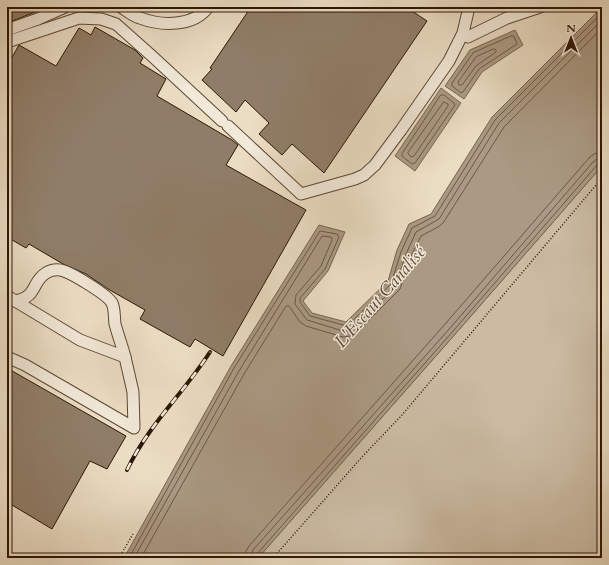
<svg xmlns="http://www.w3.org/2000/svg" width="609" height="565" font-family="Cardo,serif">
  <rect width="100%" height="100%" fill="#ebddc4"/>
  <filter id="stains"><feTurbulence type="fractalNoise" baseFrequency=".005" numOctaves="4"/><feColorMatrix values="0 0 0 0 .2 0 0 0 0 .09 0 0 0 0 .02 0 0 0 .5 -.17"/></filter>
  <radialGradient id="worn" r=".72"><stop offset=".6" stop-color="#630" stop-opacity="0"/><stop offset="1" stop-color="#630" stop-opacity=".3"/></radialGradient>
  <path fill="#cbbba3" stroke="#7c6854" d="M602,166V558H258L457,332Z"/>
  <g fill="#aa9983" stroke="#786550">
    <path d="M602,7V166L457,332L258,558H124L231,366L319,225L345,232L328,271L303,301L312,313L346,322L388,281L397,250L409,224L431,214L492,117Z"/>
    <path d="M515,30L523,45L482,72L464,99L445,86L470,50Z"/>
    <path d="M441,88L461,103L415,171L395,156Z"/>
  </g>
  <g fill="none" stroke-linecap="round" stroke-linejoin="round">
    <g stroke="#6c5844" stroke-width="1">
      <path d="M511,36H514L517,44L479,69L463,92L461,93L452,86V83L473,53Z"/>
      <path d="M494,49L496,50V52L476,66L462,85H459L458,82L476,57Z"/>
      <path d="M441,95H444L454,103L455,105L415,163L412,164L402,156V154Z"/>
      <path d="M444,102L448,104V106L414,156L411,157L409,155L408,153Z"/>
      <path d="M129,558L234,368L320,231L337,234L339,237L325,269L300,298V302L310,316L347,326L391,284L401,252L412,228L435,216L495,120L602,13"/>
      <path d="M134,558L239,371L322,236L331,237L332,240L321,266L296,295L295,304L307,320L343,331H348L353,329L395,287L406,254L416,232L439,219L499,123L602,20"/>
      <path d="M141,558L244,374L286,306H289L300,322L306,326L343,337L351,336L356,333L400,289L411,256L421,236L438,227L443,223L504,127L602,28"/>
      <path d="M245,558L246,551L249,546L446,323L589,158L594,154L602,152"/>
      <path d="M251,558L253,550L451,327L593,162L597,159L602,158"/>
      <path d="M256,558L257,554L454,330L597,165L602,163"/>
    </g>
  </g>
  <g fill="#907d68" stroke="#2d1604">
    <path d="M7,7H48L7,23Z"/>
    <path d="M251,7H406L427,21L324,173L292,144L282,155L259,134L269,123L245,100L236,112L202,80L212,69L210,68Z"/>
    <path d="M95,27L135,50L143,58L140,63L166,79L157,96L232,140L238,145L226,165L306,210L223,356L195,339L190,347L140,319L145,310L108,289L86,274L63,264L29,244L26,248L7,237V66L19,45L56,66L79,28L91,35Z"/>
    <path d="M7,368L126,436L107,469L90,461L52,529L7,502Z"/>
  </g>
  <g fill="none" stroke-linecap="round" stroke-linejoin="round">
    <g stroke="#5c4834" stroke-width="13">
      <g id="minor">
        <path d="M121,7C127,11 133,16 140,18C161,26 194,27 208,7"/>
        <path d="M7,30L38,19L65,7"/>
        <path d="M468,37L507,18L540,7"/>
        <path d="M7,42L79,18L101,19L116,24L152,56L222,121"/>
        <path d="M228,126L301,194L355,179L364,175L375,165L401,130L449,61L463,33L469,7"/>
        <path d="M7,296L80,340L125,357L133,392L134,428L25,365L7,357"/>
        <path d="M15,301C38,297 31,282 46,273C51,270 58,269 64,271C73,274 108,295 112,303C115,309 114,317 115,324C118,335 122,346 125,357"/>
      </g>
    </g>
    <g stroke="#2d1604" stroke-width="1.5" stroke-dasharray="1 2" stroke-linecap="butt">
      <path d="M119,558L133,534"/>
      <path d="M273,558L361,458L402,415L602,178"/>
    </g>
    <use href="#minor" stroke="#f2e9d9" stroke-width="11"/>
    <g stroke="#2d1604" stroke-width="4">
      <path id="rail" d="M127,470C149,424 183,394 210,352"/>
    </g>
    <use href="#rail" stroke="#f2e9d9" stroke-width="2.5" stroke-dasharray="8" stroke-linecap="butt"/>
  </g>
  <g text-anchor="middle" dominant-baseline="central" stroke-width="3" stroke-linejoin="round" paint-order="stroke">
    <g font-size="18" font-style="italic" fill="#5f4a37" stroke="#f2e9d9">
      <text transform="translate(380 297) rotate(-49)">L'Escaut Canalisé</text>
    </g>
  </g>
  <rect width="609" height="565" fill="none" stroke="#ebddc4" stroke-width="24"/>
  <rect x="8" y="8" width="593" height="549" fill="none" stroke="#2d1604" stroke-width="2"/>
  <rect x="12" y="12" width="585" height="541" fill="none" stroke="#2d1604"/>
  <g transform="translate(571 38)" stroke="#f2e9d9" stroke-width="3" paint-order="stroke">
  <path d="M0-3L7 15L0 10L-7 15Z" fill="#2d1604"/>
  <text y="-6" font-size="11" font-weight="bold" text-anchor="middle" fill="#2d1604">N</text>
  </g>
  <rect width="100%" height="100%" filter="url(#stains)"/>
  <rect width="100%" height="100%" fill="url(#worn)"/>
</svg>
